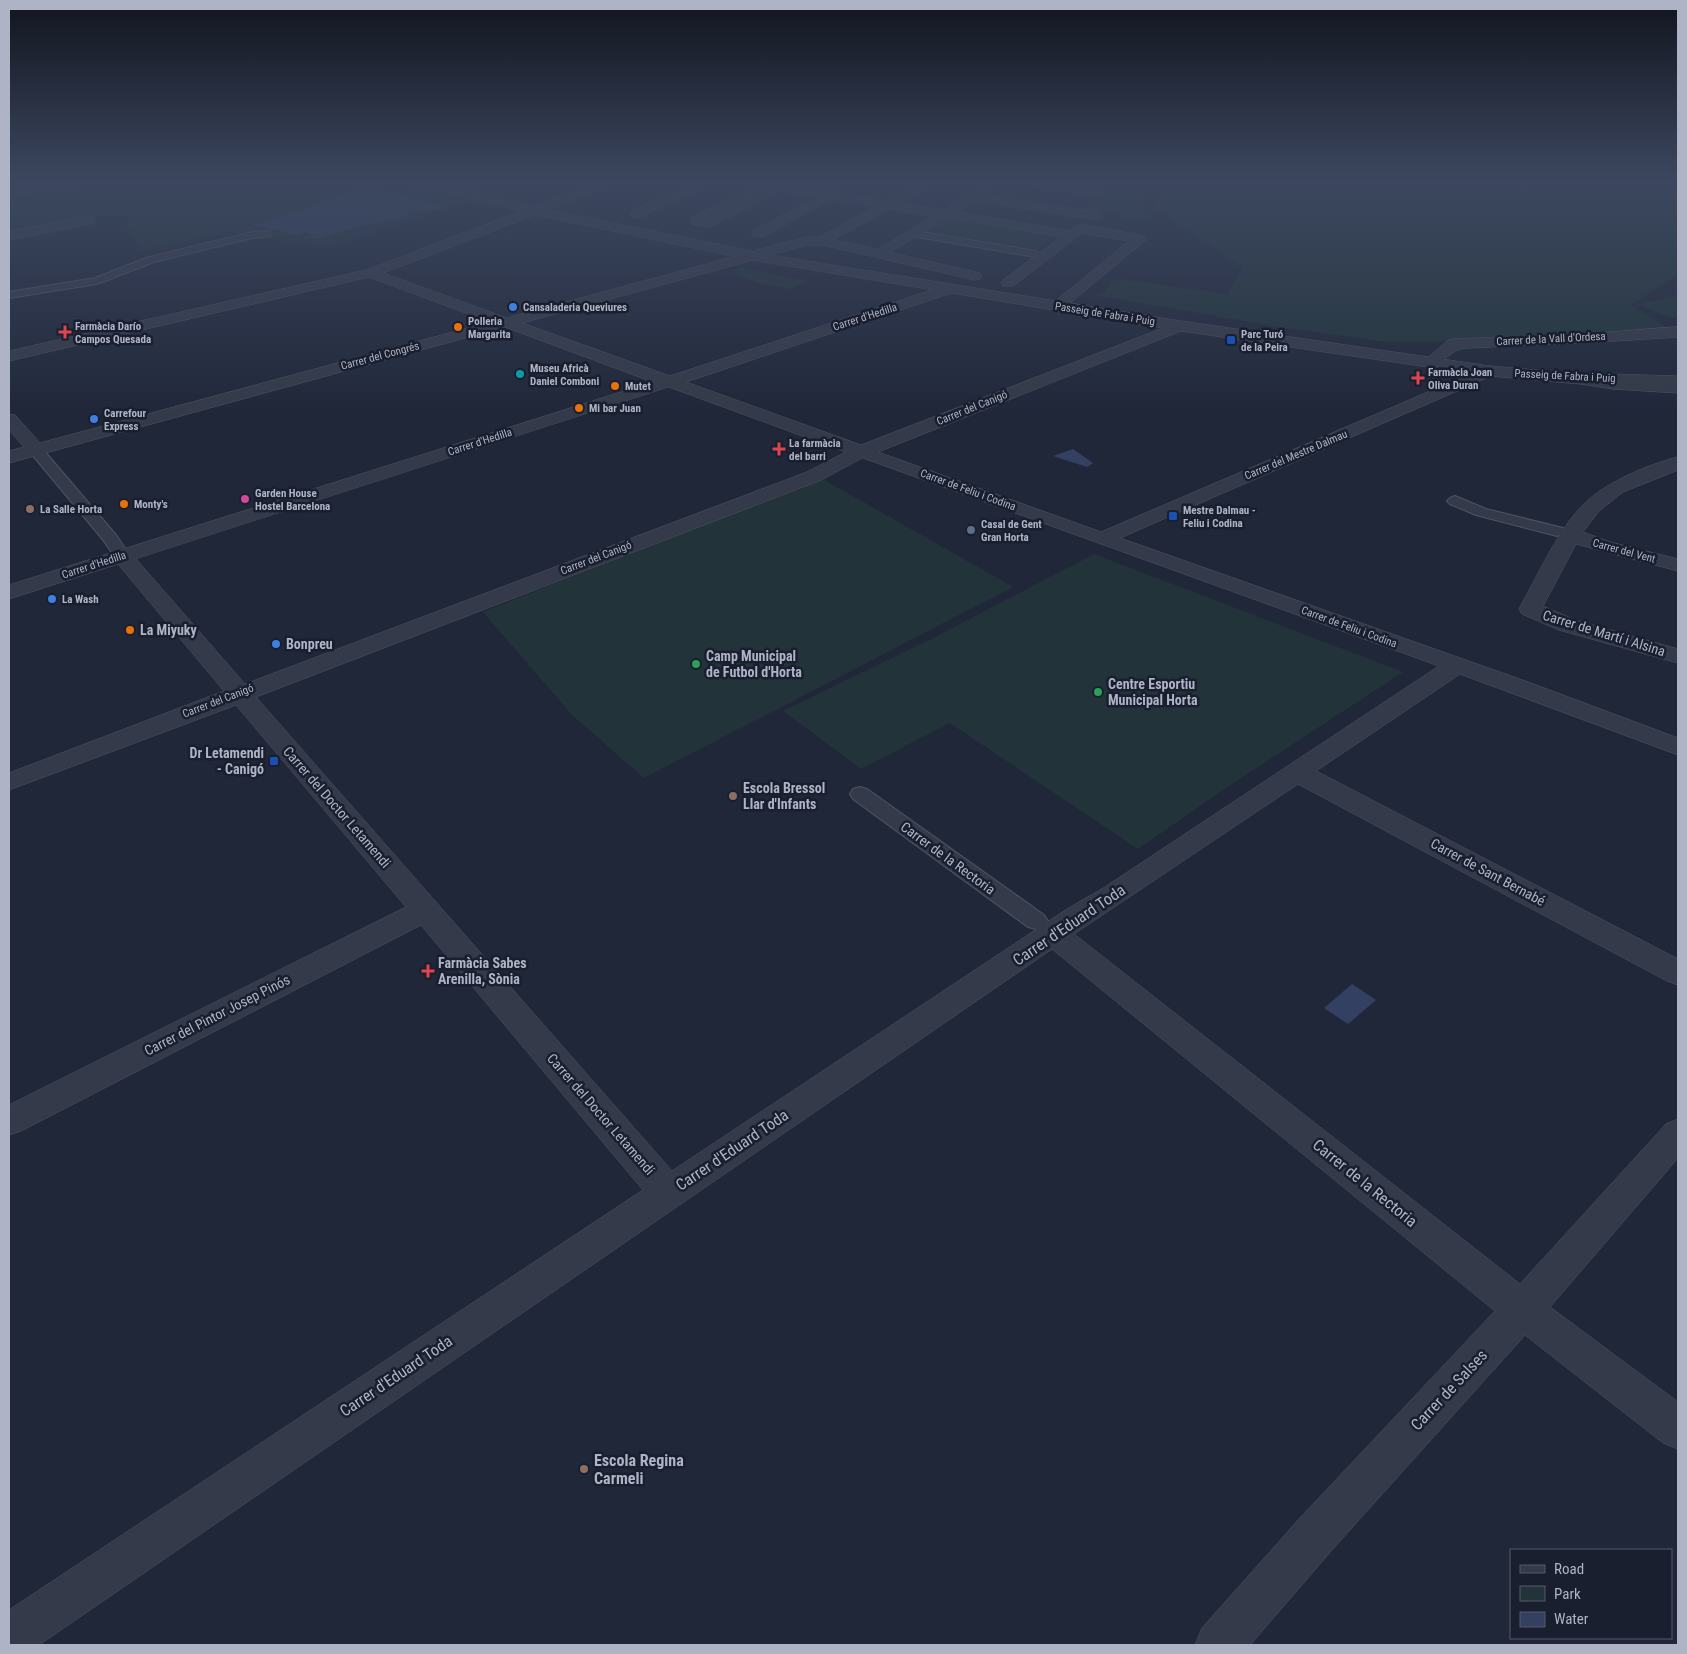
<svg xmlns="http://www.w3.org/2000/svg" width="1687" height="1654" font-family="'Roboto Condensed',sans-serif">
  <rect width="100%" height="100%" fill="#202739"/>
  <g fill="#22343a">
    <path d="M96,182H526L325,248L229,232L142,251L127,226L129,216H97L9,232V196Z"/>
    <path d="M1121,182H1147L1139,196L1154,218L1151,221L1084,210Z"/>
    <path d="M1165,182H1678V275L1631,305L1668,328L1469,341L1388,342L1285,328L1093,295L1105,292L1112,281L1120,279L1227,294L1243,267L1153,208Z"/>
    <path d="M944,218L1052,237L1030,256L917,235Z"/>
    <path d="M742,268L807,281L792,289L758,283L733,272Z"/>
    <path d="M1678,296V317L1671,318L1636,304Z"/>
    <path d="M821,478L1013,587L644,778L572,715L483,612Z"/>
    <path d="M1094,554L1403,672L1226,788L1138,849L950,723L861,769L783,711L937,636Z"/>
  </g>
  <g fill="#334061">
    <path d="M361,189L401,195L448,207L432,211H406L410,216L360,226L317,239L303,236H311L307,232L297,235L253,225Z"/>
    <path d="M1073,449L1093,463L1087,467L1053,456Z"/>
    <path d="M1352,984L1376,1000L1348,1024L1324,1008Z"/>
  </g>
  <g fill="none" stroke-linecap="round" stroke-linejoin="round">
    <g stroke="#4e5464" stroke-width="2">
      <g id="pedestrian">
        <path d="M266,231L270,232V236L252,238L154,262L97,284L9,298V292L95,278L146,258L252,232Z"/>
        <path d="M921,232L1036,251L1041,254L1036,257L917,237V233Z"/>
        <path d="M35,445L40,446L116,535L130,556L128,559H116L104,541L30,452L28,449L30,446Z"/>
        <path d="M1455,496L1486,509L1563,528L1565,531L1563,534L1557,536L1476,515L1450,504L1447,501L1450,498Z"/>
        <path d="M860,787L867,789L1044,915L1048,921L1044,927L1036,929L1028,927L853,799L850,794L853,789Z"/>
      </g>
    </g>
    <g stroke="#4e5464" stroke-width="1">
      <g id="minor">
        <path d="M55,182H83L77,186L9,197V189Z"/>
        <path d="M598,182H615L613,185L383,273L507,318L747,253H757L759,256L757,259L522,323L670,376L944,286H954L956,289L954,292L686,382L861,445L1176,323H1186L1189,326L1186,329L878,452L1101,532L1484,368H1496L1498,371L1496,374L1120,538L1528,682L1678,738V755L1460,674L1316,771L1678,959V985L1667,981L1298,784L1074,934L1520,1284L1666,1124L1678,1119V1158L1550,1307L1678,1402V1449L1663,1443L1525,1335L1332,1550L1250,1645H1195L1202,1628L1300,1518L1495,1311L1052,949L39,1645H9V1610L643,1190L421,925L21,1131L9,1135V1105L406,907L236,705L9,790V773L224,691L118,564L9,599V585L653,382L505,327L9,463V451L24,447L9,430V414L15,415L40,443L490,322L369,277L9,361V351L366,270ZM669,387L846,452L807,472L245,684L136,559ZM863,458L1439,666L1105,887L1067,909L672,1171L256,697L821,480Z"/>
        <path d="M697,182H713L711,185L639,217L635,218L629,214L631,211Z"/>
        <path d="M738,182L780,183L828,191L834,189L840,193L886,201L920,182H935L900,203L943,210L990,182H1004L985,195L1097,212L1103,216L1097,220L976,201L957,212L1069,231L1081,224L1140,235L1147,239L1063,309H1053L1051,306L1053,303L1129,241L1082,233L1013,286H1003L1001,283L1003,280L1061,237L947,218L880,258L875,257L873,254L875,251L933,216L890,209L823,245L818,244L816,241L818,238L876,206L832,199L764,236H754L752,233L754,230L818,197L779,191L712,226L707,227L691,224L690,221L691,218L756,187L740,185Z"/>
        <path d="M1022,182H1053L1099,188L1105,192L1099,196L1028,186Z"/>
        <path d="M89,216L94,217L95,220L94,223L9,240V232Z"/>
        <path d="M1678,327V337C1608,342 1538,345 1467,348C1446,349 1443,371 1424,366L1422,363L1447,341L1453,339L1584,334Z"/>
        <path d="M1580,374L1613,379L1678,383V393L1613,389L1574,383L1572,379L1574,375Z"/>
        <path d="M1678,457V470L1623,492L1599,511L1583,532L1610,542L1678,559V571L1576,544L1543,606L1575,620L1678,649V663L1559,630L1522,614L1519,609C1537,577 1559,527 1586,502C1607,482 1649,464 1678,457Z"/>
      </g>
    </g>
    <g stroke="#4e5464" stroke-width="1">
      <path id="tertiary" d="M413,182H433L536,207L755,252L756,250L807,237H823L975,272L980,273L982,276L980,279L975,280L823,245H807L770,255L1181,321L1490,366L1569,373L1678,376V386L1569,383L1490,376L1181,331L752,260L536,215L415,185Z"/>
    </g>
    <use href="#pedestrian" fill="#343a49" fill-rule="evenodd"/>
    <use href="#minor" fill="#343a49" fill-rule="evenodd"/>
    <use href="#tertiary" fill="#343a49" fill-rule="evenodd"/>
  </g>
  <linearGradient id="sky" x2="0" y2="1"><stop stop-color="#12151f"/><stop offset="0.44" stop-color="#3c475f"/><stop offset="1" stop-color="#3c475f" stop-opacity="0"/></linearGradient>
  <rect width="1687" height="414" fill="url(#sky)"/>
  <g fill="#3f7fe0" stroke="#191f2e" stroke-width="2">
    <circle cx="513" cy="307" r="5"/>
    <circle cx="94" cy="419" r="5"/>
    <circle cx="52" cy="599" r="5"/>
    <circle cx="276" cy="644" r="5"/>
  </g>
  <g fill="#e8710a" stroke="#191f2e" stroke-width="2">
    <circle cx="458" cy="327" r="5"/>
    <circle cx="615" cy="386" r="5"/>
    <circle cx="579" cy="408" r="5"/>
    <circle cx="124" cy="504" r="5"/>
    <circle cx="130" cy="630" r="5"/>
  </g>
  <g fill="#e0444e" stroke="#191f2e" stroke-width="2">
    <path d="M62.5 324.5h5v5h5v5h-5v5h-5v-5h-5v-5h5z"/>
    <path d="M1415.5 370.5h5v5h5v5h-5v5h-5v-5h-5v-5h5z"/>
    <path d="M776.5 441.5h5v5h5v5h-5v5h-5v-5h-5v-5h5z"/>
    <path d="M425.5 963.5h5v5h5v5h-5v5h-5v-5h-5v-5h5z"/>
  </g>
  <g fill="#1a4fb4" stroke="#191f2e" stroke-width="2">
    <rect x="1226" y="335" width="10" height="10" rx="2.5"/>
    <rect x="1168" y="511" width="10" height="10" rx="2.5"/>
    <rect x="269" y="756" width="10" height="10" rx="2.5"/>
  </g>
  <circle fill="#0f9aa8" stroke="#191f2e" stroke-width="2" cx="520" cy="374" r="5"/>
  <circle fill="#d1479c" stroke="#191f2e" stroke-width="2" cx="245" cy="499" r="5"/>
  <g fill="#8d6e63" stroke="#191f2e" stroke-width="2">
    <circle cx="30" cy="509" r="5"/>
    <circle cx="733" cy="796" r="5"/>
    <circle cx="584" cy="1469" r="5"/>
  </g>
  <circle fill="#5c6f8a" stroke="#191f2e" stroke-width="2" cx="971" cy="530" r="5"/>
  <g fill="#2e9e5b" stroke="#191f2e" stroke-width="2">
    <circle cx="696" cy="664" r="5"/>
    <circle cx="1098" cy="692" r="5"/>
  </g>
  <g text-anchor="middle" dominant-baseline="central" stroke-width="5" stroke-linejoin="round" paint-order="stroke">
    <g font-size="11" font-weight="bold" fill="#aeb4c6" stroke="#191f2e" text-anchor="start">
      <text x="523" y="307">Cansaladeria Queviures</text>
      <text x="468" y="321">Polleria<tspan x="468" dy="13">Margarita</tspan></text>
      <text x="75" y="326">Farmàcia Darío<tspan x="75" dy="13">Campos Quesada</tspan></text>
      <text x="1241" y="334">Parc Turó<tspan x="1241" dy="13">de la Peira</tspan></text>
      <text x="530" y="368">Museu Africà<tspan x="530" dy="13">Daniel Comboni</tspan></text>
      <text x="1428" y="372">Farmàcia Joan<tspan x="1428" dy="13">Oliva Duran</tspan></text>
      <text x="625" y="386">Mutet</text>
      <text x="589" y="408">Mi bar Juan</text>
      <text x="104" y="413">Carrefour<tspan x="104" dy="13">Express</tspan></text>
      <text x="789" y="443">La farmàcia<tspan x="789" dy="13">del barri</tspan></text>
      <text x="255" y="493">Garden House<tspan x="255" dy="13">Hostel Barcelona</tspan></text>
      <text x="134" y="504">Monty's</text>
      <text x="40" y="509">La Salle Horta</text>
      <text x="1183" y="510">Mestre Dalmau -<tspan x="1183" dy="13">Feliu i Codina</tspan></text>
      <text x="981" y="524">Casal de Gent<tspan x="981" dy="13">Gran Horta</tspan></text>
      <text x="62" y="599">La Wash</text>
    </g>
    <g font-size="11" fill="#aeb4c6" stroke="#191f2e">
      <text transform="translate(1105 314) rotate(9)">Passeig de Fabra i Puig</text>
      <text transform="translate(865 317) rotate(-18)">Carrer d'Hedilla</text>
      <text transform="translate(1551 339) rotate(-3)">Carrer de la Vall d'Ordesa</text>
      <text transform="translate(380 356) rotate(-15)">Carrer del Congrés</text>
      <text transform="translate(1565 376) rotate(3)">Passeig de Fabra i Puig</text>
      <text transform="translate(972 408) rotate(-22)">Carrer del Canigó</text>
      <text transform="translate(480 442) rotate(-18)">Carrer d'Hedilla</text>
      <text transform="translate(1296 455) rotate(-23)">Carrer del Mestre Dalmau</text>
      <text transform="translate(968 490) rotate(20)">Carrer de Feliu i Codina</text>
      <text transform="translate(1624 551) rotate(15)">Carrer del Vent</text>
      <text transform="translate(596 558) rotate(-21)">Carrer del Canigó</text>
      <text transform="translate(94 565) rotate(-18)">Carrer d'Hedilla</text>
      <text transform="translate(1349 627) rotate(20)">Carrer de Feliu i Codina</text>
      <text transform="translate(218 701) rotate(-21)">Carrer del Canigó</text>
    </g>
    <g font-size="14" font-weight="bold" fill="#aeb4c6" stroke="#191f2e" text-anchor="start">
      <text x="140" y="630">La Miyuky</text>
      <text x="286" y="644">Bonpreu</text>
      <text x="706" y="656">Camp Municipal<tspan x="706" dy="16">de Futbol d'Horta</tspan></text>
      <text x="1108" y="684">Centre Esportiu<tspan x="1108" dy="16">Municipal Horta</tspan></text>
      <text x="264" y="753" text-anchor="end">Dr Letamendi<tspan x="264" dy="16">- Canigó</tspan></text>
      <text x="743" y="788">Escola Bressol<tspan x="743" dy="16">Llar d'Infants</tspan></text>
      <text x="438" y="963">Farmàcia Sabes<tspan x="438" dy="16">Arenilla, Sònia</tspan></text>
    </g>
    <g font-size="14" fill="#aeb4c6" stroke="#191f2e">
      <text transform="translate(1604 633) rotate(17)">Carrer de Martí i Alsina</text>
      <text transform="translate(337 807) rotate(49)">Carrer del Doctor Letamendi</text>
      <text transform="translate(948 858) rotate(36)">Carrer de la Rectoria</text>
      <text transform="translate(1488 872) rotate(28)">Carrer de Sant Bernabé</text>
      <text transform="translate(217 1015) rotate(-27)">Carrer del Pintor Josep Pinós</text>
      <text transform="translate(601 1114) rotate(49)">Carrer del Doctor Letamendi</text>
    </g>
    <g font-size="16" fill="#aeb4c6" stroke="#191f2e">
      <text transform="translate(1069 925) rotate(-34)">Carrer d'Eduard Toda</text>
      <text transform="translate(732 1150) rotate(-34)">Carrer d'Eduard Toda</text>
      <text transform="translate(1365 1183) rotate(39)">Carrer de la Rectoria</text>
      <text transform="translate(396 1376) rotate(-34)">Carrer d'Eduard Toda</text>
      <text transform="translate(1449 1390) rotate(-47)">Carrer de Salses</text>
    </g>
    <g font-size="16" font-weight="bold" fill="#aeb4c6" stroke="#191f2e" text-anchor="start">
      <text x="594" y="1460">Escola Regina<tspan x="594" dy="18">Carmeli</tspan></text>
    </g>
  </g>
  <rect width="1687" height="1654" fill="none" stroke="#aeb4c6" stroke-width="20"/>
  <rect x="1510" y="1549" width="162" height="90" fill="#191f2e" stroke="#555b6b"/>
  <rect x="1520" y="1565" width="25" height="8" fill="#343a49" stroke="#555b6b"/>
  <text x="1554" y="1574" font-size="15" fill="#aeb4c6">Road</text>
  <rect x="1520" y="1586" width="25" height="15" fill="#22343a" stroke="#555b6b"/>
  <text x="1554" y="1599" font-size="15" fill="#aeb4c6">Park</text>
  <rect x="1520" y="1612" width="25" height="15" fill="#334061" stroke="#555b6b"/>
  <text x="1554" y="1624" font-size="15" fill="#aeb4c6">Water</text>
</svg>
